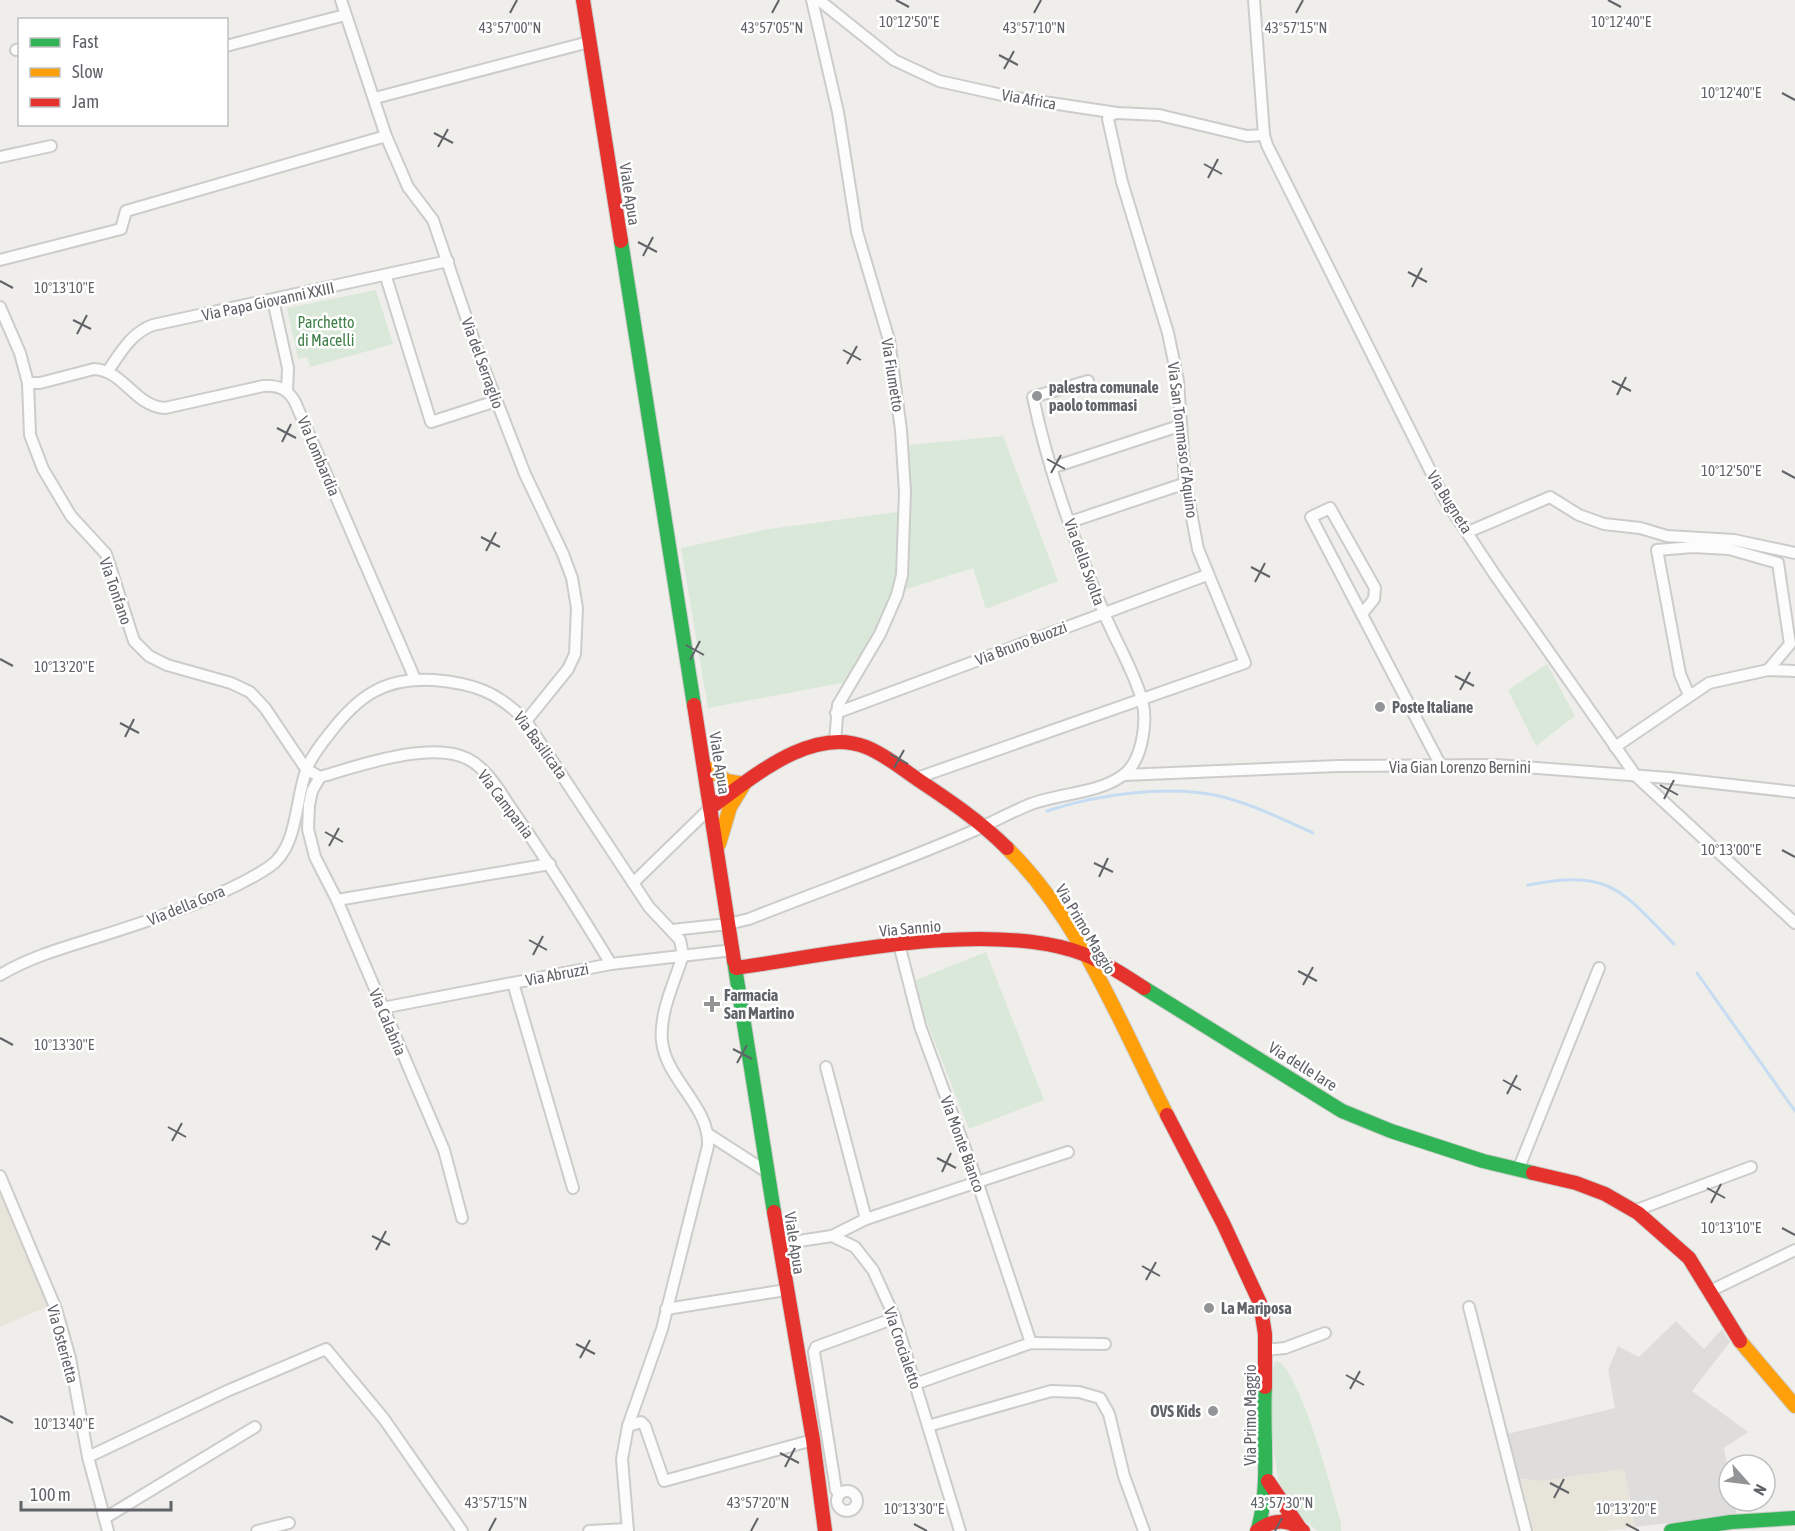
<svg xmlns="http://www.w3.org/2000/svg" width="1795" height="1531" font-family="'Asap Condensed',sans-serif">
  <rect width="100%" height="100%" fill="#efeeea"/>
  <g fill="#e7e5d9">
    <path d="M0,1191L49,1306L0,1327Z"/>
    <path d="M1624,1469L1635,1527L1606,1531H1530L1517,1479L1541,1481Z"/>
  </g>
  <path fill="#dedddb" d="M1676,1321L1704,1349L1722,1329L1730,1342L1692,1391L1748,1432L1724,1448L1729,1475V1501H1734L1737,1515L1635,1527L1624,1469L1541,1481L1517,1478L1507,1434L1615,1408L1608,1370L1618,1346L1639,1357Z"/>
  <g fill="#dae8d9">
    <path d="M376,290L393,344L310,367L307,357L298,359L287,308Z"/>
    <path d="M1003,436L1058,581L986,609L973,568L904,590L909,551V445Z"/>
    <path d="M898,512L897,581L885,615L847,682L708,708L681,548L769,529Z"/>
    <path d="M1547,664L1575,716L1536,746L1508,690Z"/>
    <path d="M986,952L1044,1100L969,1129L911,982Z"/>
    <path d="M1276,1361C1299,1365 1334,1498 1341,1523V1531H1318L1295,1513L1285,1499L1278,1479L1270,1422L1272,1372Z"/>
  </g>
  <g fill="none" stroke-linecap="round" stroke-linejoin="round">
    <g stroke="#c5dcf2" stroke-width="3">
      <path d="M1047,811C1097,794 1168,785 1219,796C1252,804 1282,819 1313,833"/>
      <path d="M1528,885C1610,869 1620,889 1674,944"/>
      <path d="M1697,973L1795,1111"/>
    </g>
    <g stroke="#cccccb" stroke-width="14">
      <g id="street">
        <path d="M341,0L386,136L408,187L433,220L480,358L525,474L563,554L572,578L577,608L575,654L568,669L526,721"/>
        <path d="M812,0L838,112L857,232L889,340L901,430L905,492L902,575L897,595L880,634L838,705L835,742"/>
        <path d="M819,0L894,60L939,81L1011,97L1117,113L1159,115L1247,136L1264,135"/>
        <path d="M1254,0L1264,135L1267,145L1444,498L1495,575L1636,776L1795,923"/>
        <path d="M226,46L345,15"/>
        <path d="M16,50L20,49"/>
        <path d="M375,98L589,42"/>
        <path d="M0,157L51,146"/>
        <path d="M0,260L121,229L126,211L386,136"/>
        <path d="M386,277L431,422L496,401"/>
        <path d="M273,300L288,368L287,391"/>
        <path d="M0,307L20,353L28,383L30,435L43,469L71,516L106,554L134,641L149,656L167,665L231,683L250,692L265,708L306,769L320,777C358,766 431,740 468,759C489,770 501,794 515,814C549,863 580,913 611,964"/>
        <path d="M108,371C121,352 131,333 153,325L448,261"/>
        <path d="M28,383H40L94,369C125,371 134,406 165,408L263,386C278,385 288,389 295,402L415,679"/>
        <path d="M1051,468L1179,426"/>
        <path d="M1070,522L1186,483"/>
        <path d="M1468,532L1550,497L1579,515L1604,524L1640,528L1667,536L1734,540L1795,553"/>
        <path d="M1362,614L1374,599L1375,588L1330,508L1311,517C1354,599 1397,681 1440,764"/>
        <path d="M1689,695L1680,674L1657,550L1693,547L1729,549L1778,563L1790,644L1768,670"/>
        <path d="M836,713L1207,575"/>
        <path d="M1615,747L1709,683L1768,670L1795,671"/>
        <path d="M1124,775L1338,766L1496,765L1669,778L1795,792"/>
        <path d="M320,777L312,791L309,805L308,829L315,857L337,900L444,1150L462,1218"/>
        <path d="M917,778L1245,663L1198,549L1185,481L1178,381L1168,333L1122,182L1108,119L1110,115L1117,113"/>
        <path d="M633,883L710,808"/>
        <path d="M337,900L550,864"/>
        <path d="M672,930L728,924L749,919C824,889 900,863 973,831C993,822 1011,812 1031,804C1060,793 1096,794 1122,776C1142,763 1148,722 1142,700C1134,671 1116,642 1104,613C1075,544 1048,470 1033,397L1088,381"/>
        <path d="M899,944L920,1026L978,1184L1031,1343"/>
        <path d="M0,975C32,956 66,947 101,936C154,919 224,897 269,867C298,848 295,801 306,771C310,758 321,744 330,733C358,696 385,677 433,680C473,683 498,692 526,721L649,907L680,940L683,955"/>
        <path d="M513,983L573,1188"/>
        <path d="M382,1008L611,964L733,950"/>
        <path d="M826,1067L866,1219"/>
        <path d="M708,1134L767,1172"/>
        <path d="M1518,1170L1599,968"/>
        <path d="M0,1176L56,1309L70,1358L88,1457L108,1531"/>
        <path d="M1634,1211L1751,1167"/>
        <path d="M832,1236L866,1219L1068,1152"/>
        <path d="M779,1244L832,1236L855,1247L873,1270L895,1318L960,1531"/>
        <path d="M1710,1291L1795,1250"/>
        <path d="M1469,1307L1526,1531"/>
        <path d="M666,1309L786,1290"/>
        <path d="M1266,1350L1285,1348L1325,1333"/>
        <path d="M915,1384L1031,1343L1105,1344"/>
        <path d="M628,1426L641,1422L645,1426L664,1481L813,1440"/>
        <path d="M928,1426L1051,1391L1079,1392L1100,1398L1109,1414L1124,1476L1144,1531"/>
        <path d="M88,1457L227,1391L326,1349L384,1419L462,1531"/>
        <circle cx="847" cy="1501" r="10"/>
        <path d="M839,1494L836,1490L814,1352L816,1347L895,1318"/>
        <path d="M105,1518L255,1427"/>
        <path d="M257,1531L289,1523"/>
        <path d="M589,1531L627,1529"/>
        <path d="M628,1531L622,1459L628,1426L662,1329L708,1146C710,1106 666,1080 662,1041C659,1013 675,981 683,955"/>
      </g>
    </g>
    <g stroke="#cccccb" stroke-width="16">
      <g id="fast">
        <path d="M621,241L694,705"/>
        <path d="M734,961L774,1212"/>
        <path d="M1144,988L1342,1111L1391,1131L1483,1161L1533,1173"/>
        <path d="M1258,1529C1271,1483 1262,1434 1265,1387"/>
        <path d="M1671,1531L1731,1522L1795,1518"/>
      </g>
    </g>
    <g stroke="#cccccb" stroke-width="16">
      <g id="slow">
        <path d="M704,766L727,781L744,784L730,807L719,844"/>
        <path d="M1007,848C1081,921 1120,1024 1167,1115"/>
        <path d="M1740,1341L1795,1406"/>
      </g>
    </g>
    <g stroke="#cccccb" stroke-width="16">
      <g id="jam">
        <path d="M583,0L621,241"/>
        <path d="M694,705L734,961"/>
        <path d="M710,808C751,779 811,725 866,747C886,755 902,769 920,781C950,801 981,822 1007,848"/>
        <path d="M736,968C834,954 976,922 1072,950C1098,958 1121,973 1144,988"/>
        <path d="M1167,1115L1223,1223L1260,1303L1265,1334V1387"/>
        <path d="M1533,1173L1576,1183L1605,1194L1638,1213L1689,1258L1740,1341"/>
        <path d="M774,1212L813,1440L825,1531"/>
        <path d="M1268,1481L1299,1527"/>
        <path d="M1257,1531C1272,1519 1289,1518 1303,1531"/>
      </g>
    </g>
    <use href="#street" stroke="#fdfcfc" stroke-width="10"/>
    <use href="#fast" stroke="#30b455" stroke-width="14"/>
    <use href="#slow" stroke="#ff9f0a" stroke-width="14"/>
    <use href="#jam" stroke="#e5322d" stroke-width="14"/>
  </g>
  <path fill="none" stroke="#606367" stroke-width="2" d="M896,0L909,7M1608,0L1621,7M510,13L517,0M772,13L779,0M1034,13L1041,0M1296,13L1303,0M999,55L1018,65M1004,69L1014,51M1782,93L1795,100M434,133L453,143M438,147L448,129M1204,164L1222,174M1208,178L1218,159M638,242L657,252M643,256L653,237M1408,272L1427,282M0,281L13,288M1412,287L1422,268M73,320L91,329M77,334L87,315M843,350L861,360M847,364L857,346M1612,381L1631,391M1617,395L1626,377M277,428L296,438M282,442L291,424M1047,459L1065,469M1782,471L1795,478M1051,473L1061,455M481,537L500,547M486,551L496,532M1251,567L1270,577M1255,582L1265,563M686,645L704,655M0,659L13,666M690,660L700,641M1455,676L1474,686M1460,690L1470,672M120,723L139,733M125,737L134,719M890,754L908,764M894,768L904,750M1660,785L1678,795M1664,799L1674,780M325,832L343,842M329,846L339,828M1782,850L1795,857M1094,863L1113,872M1099,877L1108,858M529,940L547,950M533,955L543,936M1298,971L1317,981M1303,985L1313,967M0,1038L13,1045M733,1049L752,1059M737,1063L747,1045M1503,1080L1521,1090M1507,1094L1517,1075M168,1127L186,1137M172,1141L182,1123M937,1158L956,1168M942,1172L951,1153M1707,1188L1725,1198M1711,1203L1721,1184M1782,1228L1795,1235M372,1236L390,1245M376,1250L386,1231M1142,1266L1160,1276M1146,1280L1156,1262M576,1344L595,1354M580,1358L590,1340M1346,1375L1364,1385M1350,1389L1360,1371M0,1416L13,1423M780,1453L799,1463M785,1467L795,1448M1550,1483L1569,1493M1554,1498L1564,1479M914,1524L927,1531M1626,1524L1639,1531M489,1531L496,1518M751,1531L758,1518M1275,1531L1282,1518"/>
  <g fill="#929495" stroke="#fff" stroke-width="2">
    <circle cx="1037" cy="396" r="6"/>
    <circle cx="1380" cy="707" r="6"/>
    <path d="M709 995h6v6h6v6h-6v6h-6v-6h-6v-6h6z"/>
    <circle cx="1209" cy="1308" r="6"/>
    <circle cx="1213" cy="1411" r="6"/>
  </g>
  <g text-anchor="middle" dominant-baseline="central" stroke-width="5" stroke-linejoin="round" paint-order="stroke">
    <g font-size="16" fill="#606367" stroke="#fff">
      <text transform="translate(1029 99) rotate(10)">Via Africa</text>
      <text transform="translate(630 194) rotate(81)">Viale Apua</text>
      <text transform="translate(268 301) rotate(-12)">Via Papa Giovanni XXIII</text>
      <text transform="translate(483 363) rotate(70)">Via del Serraglio</text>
      <text transform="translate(893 375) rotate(81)">Via Fiumetto</text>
      <text transform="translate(1183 440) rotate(83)">Via San Tommaso d'Aquino</text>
      <text transform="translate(319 456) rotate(67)">Via Lombardia</text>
      <text transform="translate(1450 502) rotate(58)">Via Bugneta</text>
      <text transform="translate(1085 562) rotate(70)">Via della Svolta</text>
      <text transform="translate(116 591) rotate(71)">Via Tonfano</text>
      <text transform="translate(1021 643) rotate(-21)">Via Bruno Buozzi</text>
      <text transform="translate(541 745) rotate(54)">Via Basilicata</text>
      <text transform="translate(720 763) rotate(81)">Viale Apua</text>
      <text x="1460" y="767">Via Gian Lorenzo Bernini</text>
      <text transform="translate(506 804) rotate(53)">Via Campania</text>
      <text transform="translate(186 905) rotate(-22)">Via della Gora</text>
      <text transform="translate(910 928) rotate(-5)">Via Sannio</text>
      <text transform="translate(1086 929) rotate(59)">Via Primo Maggio</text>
      <text transform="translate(557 974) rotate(-11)">Via Abruzzi</text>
      <text transform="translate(388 1022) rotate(67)">Via Calabria</text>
      <text transform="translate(1303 1066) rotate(32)">Via delle Iare</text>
      <text transform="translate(963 1144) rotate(70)">Via Monte Bianco</text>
      <text transform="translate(795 1243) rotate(81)">Viale Apua</text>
      <text transform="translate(63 1344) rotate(75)">Via Osterietta</text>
      <text transform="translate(903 1348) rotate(71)">Via Crocialetto</text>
      <text transform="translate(1250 1415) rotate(-90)">Via Primo Maggio</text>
    </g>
    <g font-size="16" fill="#3f7f47" stroke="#fff">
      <text x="326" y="322">Parchetto<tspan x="326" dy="18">di Macelli</tspan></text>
    </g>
    <g font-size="16" font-weight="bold" fill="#606367" stroke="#fff" text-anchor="start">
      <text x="1049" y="387">palestra comunale<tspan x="1049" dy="18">paolo tommasi</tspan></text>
      <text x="1392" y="707">Poste Italiane</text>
      <text x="724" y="995">Farmacia<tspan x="724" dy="18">San Martino</tspan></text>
      <text x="1221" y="1308">La Mariposa</text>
      <text x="1201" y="1411" text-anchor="end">OVS Kids</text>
    </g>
  </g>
  <g font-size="15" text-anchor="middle" fill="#606367" stroke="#fff" stroke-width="5" stroke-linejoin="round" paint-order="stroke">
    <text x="909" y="27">10°12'50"E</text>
    <text x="1621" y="27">10°12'40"E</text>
    <text x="510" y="33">43°57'00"N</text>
    <text x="772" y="33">43°57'05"N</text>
    <text x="1034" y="33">43°57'10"N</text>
    <text x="1296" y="33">43°57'15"N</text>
    <text x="1731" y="98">10°12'40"E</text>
    <text x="64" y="293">10°13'10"E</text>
    <text x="1731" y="476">10°12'50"E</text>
    <text x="64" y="672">10°13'20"E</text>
    <text x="1731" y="855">10°13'00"E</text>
    <text x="64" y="1050">10°13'30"E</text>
    <text x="1731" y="1233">10°13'10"E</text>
    <text x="64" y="1429">10°13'40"E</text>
    <text x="496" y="1508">43°57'15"N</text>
    <text x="758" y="1508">43°57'20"N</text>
    <text x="1282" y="1508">43°57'30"N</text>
    <text x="914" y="1514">10°13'30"E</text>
    <text x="1626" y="1514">10°13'20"E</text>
  </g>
  <rect x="18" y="18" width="210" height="108" fill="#ffffff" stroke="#bfc1c2" stroke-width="1.5"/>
  <rect x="30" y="38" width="30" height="9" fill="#30b455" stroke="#bfc1c2" stroke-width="1.5"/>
  <text x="72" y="48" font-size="18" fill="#606367">Fast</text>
  <rect x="30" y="68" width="30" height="9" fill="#ff9f0a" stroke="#bfc1c2" stroke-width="1.5"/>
  <text x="72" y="78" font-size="18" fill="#606367">Slow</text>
  <rect x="30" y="98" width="30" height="9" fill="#e5322d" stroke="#bfc1c2" stroke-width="1.5"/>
  <text x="72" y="108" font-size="18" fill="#606367">Jam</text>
  <g transform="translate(1747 1483) rotate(118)"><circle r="28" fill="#ffffff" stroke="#bfc1c2" stroke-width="1.5"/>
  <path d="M0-4.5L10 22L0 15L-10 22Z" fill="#929495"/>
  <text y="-9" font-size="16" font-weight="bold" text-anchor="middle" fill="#606367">N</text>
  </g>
  <path d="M21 1501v9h150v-9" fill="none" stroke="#606367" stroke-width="3"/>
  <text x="30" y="1501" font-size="18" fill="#606367" stroke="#ffffff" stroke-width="4.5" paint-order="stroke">100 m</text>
</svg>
